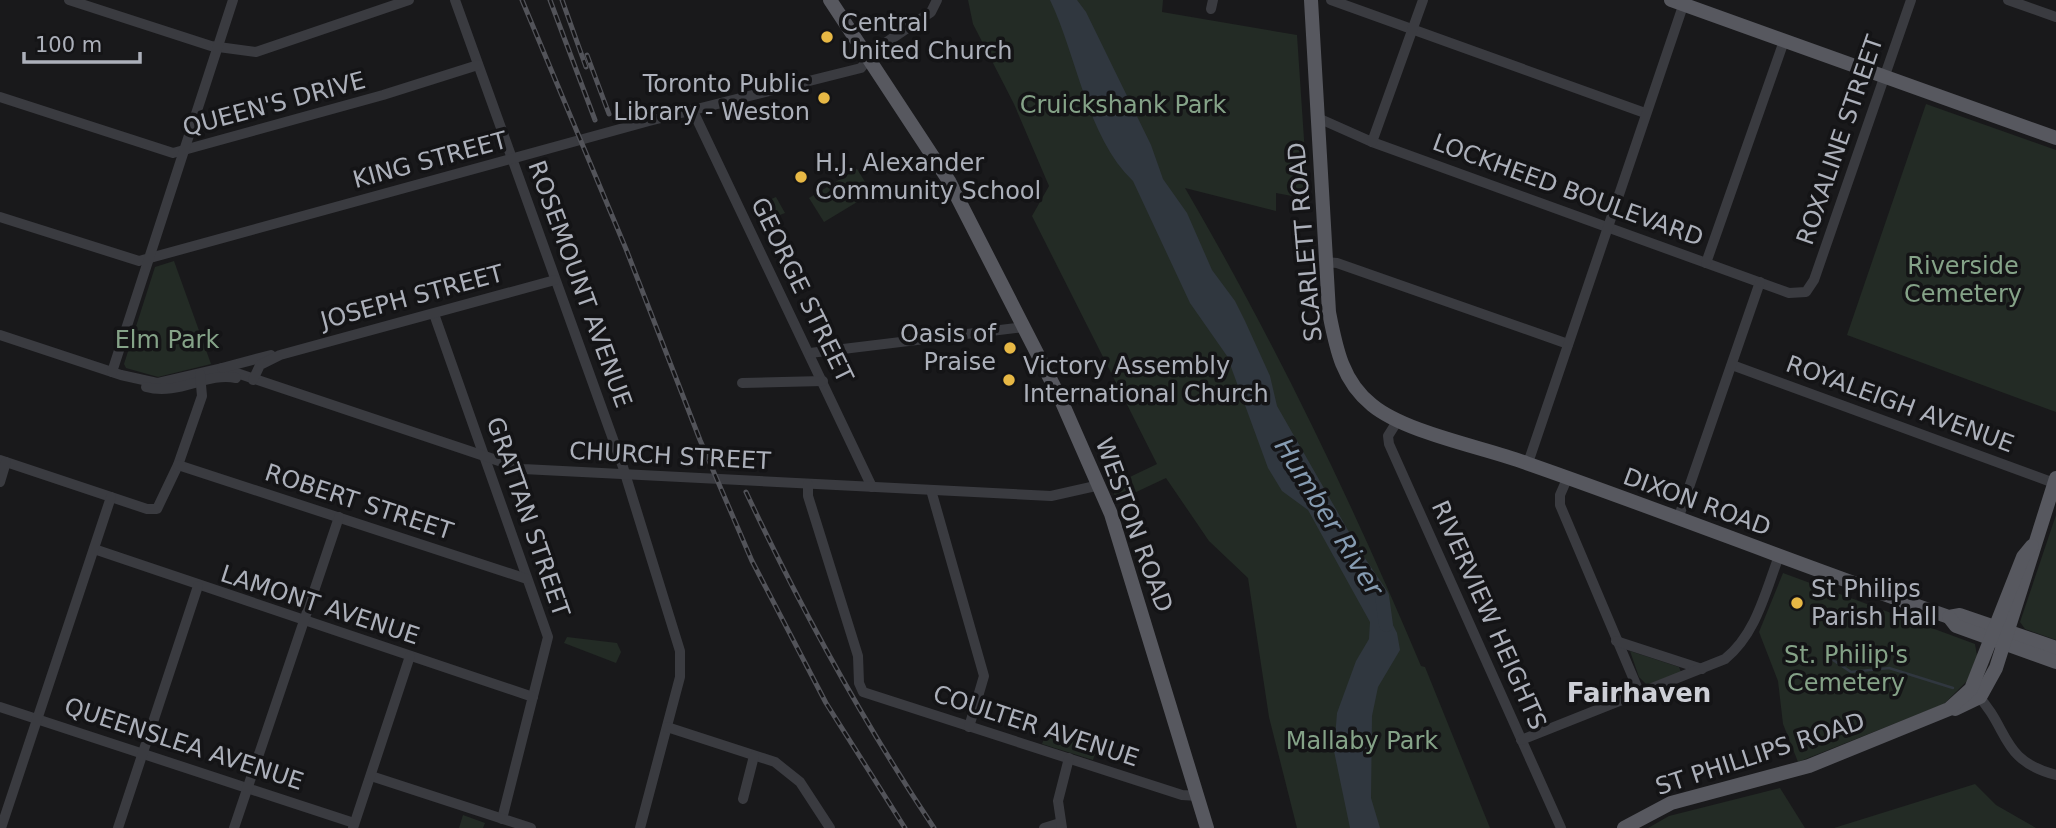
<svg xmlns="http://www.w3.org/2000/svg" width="2056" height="828" font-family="'DejaVu Sans',sans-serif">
  <rect width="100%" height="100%" fill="#19191b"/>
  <g fill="#232b25">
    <path d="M968,0H1163L1162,12L1297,35L1308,199L1276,193V211L1185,188C1275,342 1352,502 1421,666L1425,667L1490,828H1297L1269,717L1248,578L1209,541L1166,478L1117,501L1111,486L1157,464L1032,216L1049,186L1014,104L973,24Z"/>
    <path d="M1926,104L2056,150V412L1847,335Z"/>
    <path d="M857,169L872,193L824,222L809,198Z"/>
    <path d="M776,197L785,213L767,220L759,212L757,205Z"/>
    <path d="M174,261L211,364L158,377L126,368L124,364L155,267Z"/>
    <path d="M2056,515V640L2025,629L2020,622Z"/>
    <path d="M1783,573L1975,644L1977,656L1967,681L1944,704L1798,762L1783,724L1778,681L1759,632Z"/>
    <path d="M567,637L617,643L621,652L616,663L564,643Z"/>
    <path d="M1630,651L1679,667L1681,672L1647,685L1639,677Z"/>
    <path d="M1049,725L1099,742L1093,760L1042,744Z"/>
    <path d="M1975,784L1996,805L2036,828H1834Z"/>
    <path d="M1780,788L1805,828H1648L1669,816Z"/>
    <path d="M463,815L485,823L483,828H459Z"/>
  </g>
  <path fill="#30373f" d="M1050,0H1077L1086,12L1151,145L1163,179L1187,213L1212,270L1235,301L1245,321L1270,376L1277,406L1365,560L1371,582L1397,633L1400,650L1378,687L1372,716L1371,798L1380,828H1350L1334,751L1337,713L1356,661L1369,639L1370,622L1308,510L1282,491L1268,468L1227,356L1190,303L1133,181C1087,137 1077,56 1050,0Z"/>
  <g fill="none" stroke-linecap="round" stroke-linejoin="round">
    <path stroke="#30373f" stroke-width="2.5" d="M1833,660L1851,672L1889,668L1953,688"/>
    <path stroke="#30373f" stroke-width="14" d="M1359,562L1382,596L1386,625"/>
    <g stroke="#3a3b40" stroke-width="10">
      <path d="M69,0L211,46L256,52L409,0"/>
      <path d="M455,0L623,467L680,651V677L640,828"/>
      <path d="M1331,0L1645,113"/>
      <path d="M2008,0L2056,17"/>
      <path d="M1211,9L1213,0"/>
      <path d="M0,97L173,153L383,95L478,65"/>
      <path d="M693,111L872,487"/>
      <path d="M1318,118L1372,142L1789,293L1806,292L1814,280L1911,0"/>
      <path d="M1372,142L1423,0"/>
      <path d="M0,217L139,261L649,121L861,68L875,50L931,12L937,0"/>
      <path d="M1325,262L1337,263L1568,344"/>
      <path d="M1706,263L1784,41"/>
      <path d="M434,314L548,637L502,819"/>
      <path d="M0,335L121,375L157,383L222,368L523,469L1051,496L1100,485"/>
      <path d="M810,353L1024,327"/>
      <path d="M1732,365L2054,483"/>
      <path d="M222,368L271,355"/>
      <path d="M112,372L233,0"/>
      <path d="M253,380L260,365L280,355L555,280"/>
      <path d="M742,383L823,381"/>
      <path d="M146,387C179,396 206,372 236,378"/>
      <path d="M1398,420L1388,436L1389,444L1561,828"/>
      <path d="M0,460L147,509H157L178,465L202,396L200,374"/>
      <path d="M1528,463L1685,0"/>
      <path d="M178,465L527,579"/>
      <path d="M1567,479L1560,495V505L1640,694"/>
      <path d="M0,482L6,462"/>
      <path d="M808,484V496L858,656L859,683L863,692L1182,795L1198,796"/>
      <path d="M931,490L984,676L969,727"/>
      <path d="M1678,519L1760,282"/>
      <path d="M94,549L533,697"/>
      <path d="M1616,641L1702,669"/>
      <path d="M1976,694C2010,728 1999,760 2056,775"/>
      <path d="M0,707L354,823"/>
      <path d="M667,727L775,762L800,782L830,828"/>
      <path d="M1521,740L1725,659C1756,634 1765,593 1779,556"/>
      <path d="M371,776L531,828"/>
      <path d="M743,799L754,756"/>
      <path d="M1,828L111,497"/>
      <path d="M118,828L198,586"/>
      <path d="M234,828L339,517"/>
      <path d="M353,828L410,656"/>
      <path d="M1044,828L1060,823"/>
      <path d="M1062,828L1058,801L1069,758"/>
    </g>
    <g stroke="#57585f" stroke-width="14">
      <path d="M830,0L949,181L1061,400L1111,514L1207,828"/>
      <path d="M1311,0L1329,312C1336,348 1342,381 1372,405C1406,433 1483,447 1526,463C1667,512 1807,568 1949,617L1960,615L2056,648"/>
      <path d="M1671,0L2056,138"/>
      <path d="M1949,617L1956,626L2056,662"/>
      <path d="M1955,709L1980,697L1996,668L2056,478"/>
      <path d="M1624,828L1671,803L1809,766L1949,709L1971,689L2023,557L2032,546"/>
    </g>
    <g stroke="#525359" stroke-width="5">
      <g id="rail">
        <path d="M522,0L626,249L700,440L752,561L826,703L905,828"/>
        <path d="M550,0L595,120"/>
        <path d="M562,0L586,67"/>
        <path d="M587,55L609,114"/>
        <path d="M746,492C801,609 862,720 934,828"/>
      </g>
    </g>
    <use href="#rail" stroke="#141416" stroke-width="2.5" stroke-dasharray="8" stroke-linecap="butt"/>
  </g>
  <g fill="#e7b845" stroke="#141416" stroke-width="2.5">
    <circle cx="827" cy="37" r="7"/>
    <circle cx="824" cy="98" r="7"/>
    <circle cx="801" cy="177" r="7"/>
    <circle cx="1010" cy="348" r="7"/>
    <circle cx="1009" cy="380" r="7"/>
    <circle cx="1797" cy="603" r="7"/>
  </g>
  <g text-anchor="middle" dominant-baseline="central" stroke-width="7" stroke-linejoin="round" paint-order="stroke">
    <g font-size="24" fill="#acb0ba" stroke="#141416" text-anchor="start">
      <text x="841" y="23">Central<tspan x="841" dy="28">United Church</tspan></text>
      <text x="810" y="84" text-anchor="end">Toronto Public<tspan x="810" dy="28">Library - Weston</tspan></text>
      <text x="815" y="163">H.J. Alexander<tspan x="815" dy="28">Community School</tspan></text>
      <text x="996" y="334" text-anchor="end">Oasis of<tspan x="996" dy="28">Praise</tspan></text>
      <text x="1023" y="366">Victory Assembly<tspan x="1023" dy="28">International Church</tspan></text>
      <text x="1811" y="589">St Philips<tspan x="1811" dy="28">Parish Hall</tspan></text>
    </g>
    <g font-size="24" fill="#acb0ba" stroke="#141416">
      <text transform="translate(274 104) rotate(-15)">QUEEN'S DRIVE</text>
      <text transform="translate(1840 140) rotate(-71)">ROXALINE STREET</text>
      <text transform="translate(430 160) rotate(-15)">KING STREET</text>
      <text transform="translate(1568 190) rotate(20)">LOCKHEED BOULEVARD</text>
      <text transform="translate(1305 242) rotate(-95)">SCARLETT ROAD</text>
      <text transform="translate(580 284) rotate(70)">ROSEMOUNT AVENUE</text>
      <text transform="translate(802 290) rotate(64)">GEORGE STREET</text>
      <text transform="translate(412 297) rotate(-15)">JOSEPH STREET</text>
      <text transform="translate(1900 404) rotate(20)">ROYALEIGH AVENUE</text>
      <text transform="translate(670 456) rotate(3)">CHURCH STREET</text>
      <text transform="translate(359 502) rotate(18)">ROBERT STREET</text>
      <text transform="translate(1697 502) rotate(20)">DIXON ROAD</text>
      <text transform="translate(528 517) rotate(71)">GRATTAN STREET</text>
      <text transform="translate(1134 525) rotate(70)">WESTON ROAD</text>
      <text transform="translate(320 605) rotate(18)">LAMONT AVENUE</text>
      <text transform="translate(1489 615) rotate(66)">RIVERVIEW HEIGHTS</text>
      <text transform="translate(1036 726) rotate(18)">COULTER AVENUE</text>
      <text transform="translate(184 744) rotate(18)">QUEENSLEA AVENUE</text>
      <text transform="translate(1760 754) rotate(-18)">ST PHILLIPS ROAD</text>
    </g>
    <g font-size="24" fill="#85a388" stroke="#141416">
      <text x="1123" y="105">Cruickshank Park</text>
      <text x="1963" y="266">Riverside<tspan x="1963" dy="28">Cemetery</tspan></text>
      <text x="167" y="340">Elm Park</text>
      <text x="1846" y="655">St. Philip's<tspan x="1846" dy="28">Cemetery</tspan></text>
      <text x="1362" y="741">Mallaby Park</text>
    </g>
    <g font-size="26" font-style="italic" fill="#869cb2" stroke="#141416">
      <text transform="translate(1329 517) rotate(58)">Humber River</text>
    </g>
    <g font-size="26" font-weight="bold" fill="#cdcfd6" stroke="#141416">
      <text x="1639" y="693">Fairhaven</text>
    </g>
  </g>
  <path d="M24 52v10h116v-10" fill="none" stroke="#acb0ba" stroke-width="3.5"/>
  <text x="35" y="52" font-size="21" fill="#acb0ba" stroke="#141416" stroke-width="5" paint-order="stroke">100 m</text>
</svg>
